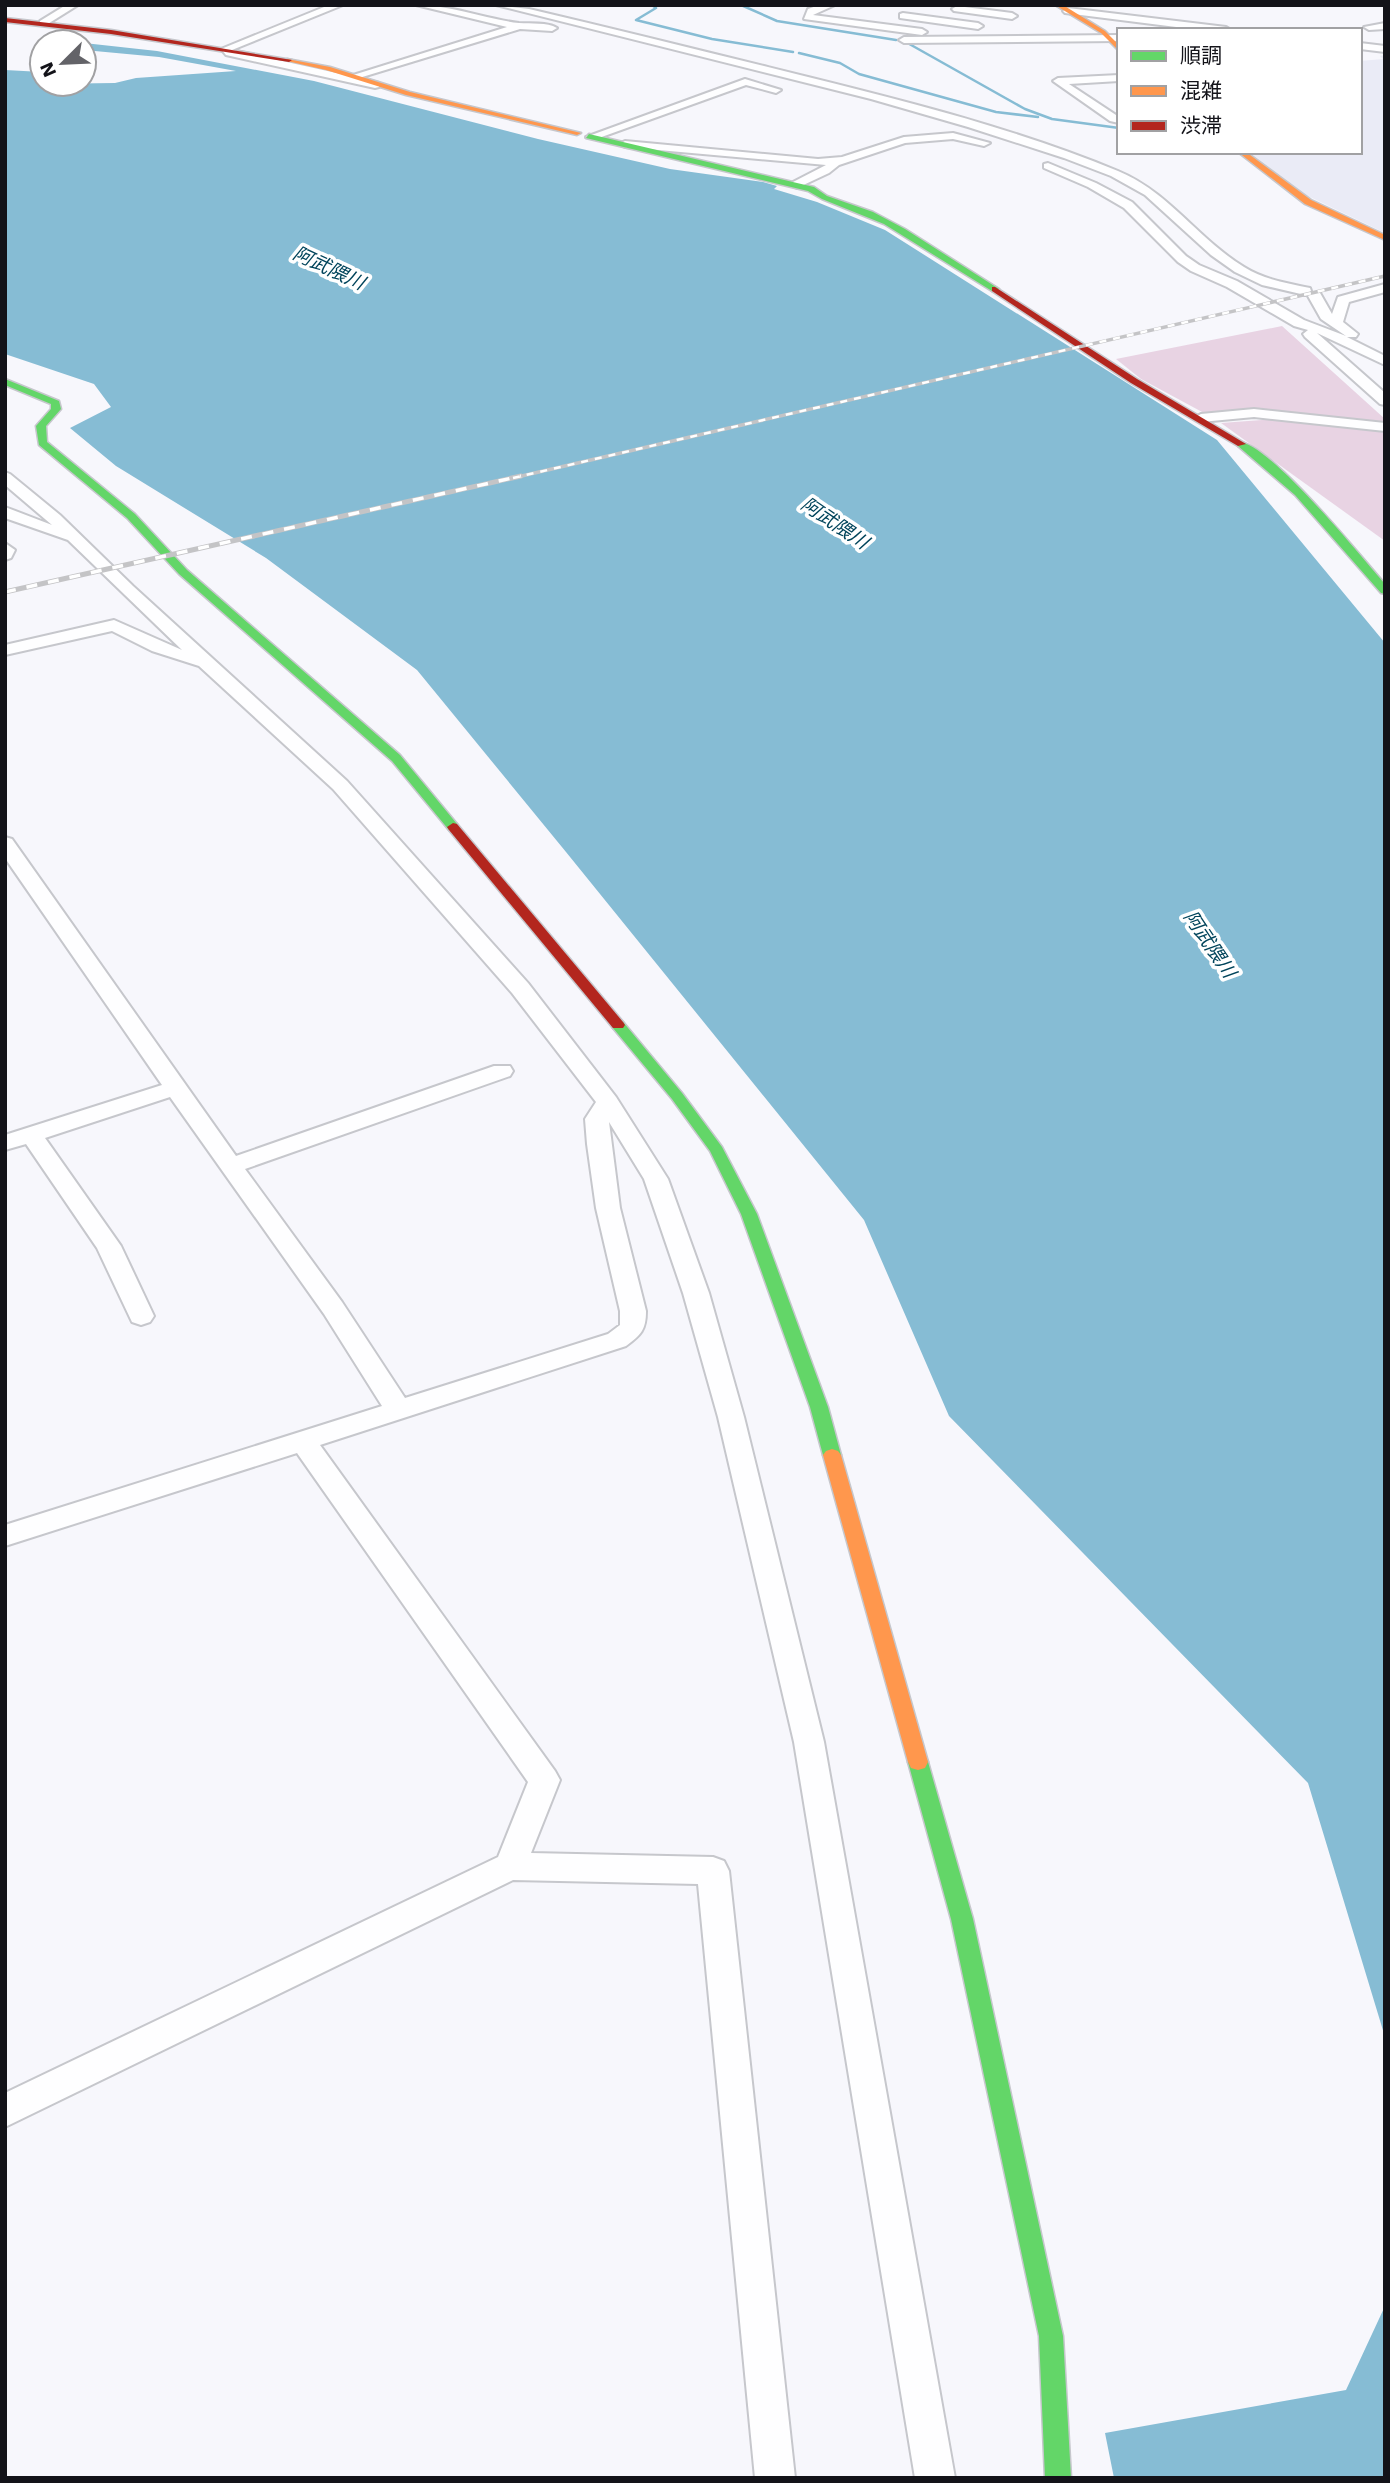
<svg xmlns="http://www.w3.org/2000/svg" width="1390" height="2483" font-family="'Work Sans','Noto Sans JP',sans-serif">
  <rect width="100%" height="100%" fill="#f7f7fc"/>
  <path fill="#eaebf6" d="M1385,55V233L1308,196L1249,152H1360V61L1383,59L1380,56Z"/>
  <g fill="#e8d3e3">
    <path d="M1282,326L1385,419V424L1258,410L1204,413L1141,379L1116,359Z"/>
    <path d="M1275,419L1385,431V541L1221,423Z"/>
  </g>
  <g fill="#86bcd4">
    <path d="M84,43L157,51L314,81L538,139L670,169L763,182L777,186L774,189L817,202L885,230L1217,440L1385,643V2037L1308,1783L949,1416L864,1220L566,852L417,670L266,558L116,466L70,428L111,407L94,384L5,354V70L42,72V84L115,83L136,78L236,71L159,57L84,50Z"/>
    <path d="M1385,2306V2478H1114L1105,2433L1346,2390Z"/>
  </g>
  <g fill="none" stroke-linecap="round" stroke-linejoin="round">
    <g stroke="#86bcd4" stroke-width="2.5">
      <path d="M652,5L656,8L636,20L712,39L793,52"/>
      <path d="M741,5L777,21L896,40"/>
      <path d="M904,41L1025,109L1052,119L1119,128"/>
      <path d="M799,53L840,63L859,74L996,112L1038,117"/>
    </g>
    <g stroke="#c6c7cc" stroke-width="4">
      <g id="street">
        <path d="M66,5H78L46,25H40V21Z"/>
        <path d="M329,5H343L232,50L350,76L507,27L416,5C452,5 485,19 519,23C531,24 547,22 557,28L552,31L520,29L359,78L379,83V87L375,88L226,55L221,49Z"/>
        <path d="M496,5L529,9C623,31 715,54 808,77C913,103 1019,130 1118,171C1169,192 1198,239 1244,267C1265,280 1287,283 1310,288L1311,291L1305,295L1262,285L1235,272L1211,255L1145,195L1111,176L1064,158L968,127L871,99Z"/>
        <path d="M819,5H835L813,15L922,29L927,32L922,35L804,19L808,9Z"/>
        <path d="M957,6L1012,13L1017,16L1012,19L954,11L952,9Z"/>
        <path d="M1068,8L1226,27L1231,30H1200L1065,13L1063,11Z"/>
        <path d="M903,13L978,23L983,26L978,29L900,18V14Z"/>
        <path d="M1385,23V29L1369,30L1364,27Z"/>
        <path d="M1119,35V41L904,43L899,40L904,37Z"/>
        <path d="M1360,43L1385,46V52L1360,49Z"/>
        <path d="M1119,75V81L1069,84L1119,117V123L1110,121L1053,81L1058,78Z"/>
        <path d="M745,79L781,90L776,93L746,85L596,139L586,137Z"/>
        <path d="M953,133L990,143L984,146L953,139L905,143L839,165L829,173L797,188L793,186V182L826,165L625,147L619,144L625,141L818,159L842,157L904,137Z"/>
        <path d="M1048,163L1096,183L1132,202L1186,256L1199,265L1237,281L1304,320L1346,336L1321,319L1308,296L1310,293H1320L1332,314L1338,297L1385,284V292L1349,302L1343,322L1358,334L1356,337H1347L1385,356V365L1317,333L1385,393V405L1380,404L1305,337L1303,334L1308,330L1294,326L1227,287L1191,271L1178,262L1124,208L1088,187L1044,168V164Z"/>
        <path d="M1254,409L1385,423V431L1254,417L1201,422L1194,418L1201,414Z"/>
        <path d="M5,472L10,474L60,515L133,586L347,781L528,983L616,1097L668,1179L709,1293L744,1417L824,1742L955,2478H915L794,1742L718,1417L683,1293L644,1179L609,1122L620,1208L646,1311C646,1330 641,1335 626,1346L320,1445L555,1771L560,1780L531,1853L713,1857L724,1861L729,1871L795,2478H755L698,1884L513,1880L5,2127V2093L498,1857L528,1782L297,1453L5,1546V1525L382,1406L324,1314L170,1097L45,1138L121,1246L154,1316L150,1322L141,1325L132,1322L97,1248L26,1144L5,1150V1135L162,1085L5,858V837L12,839L236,1156L494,1066H510L513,1071L510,1076L245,1169L342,1302L405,1398L608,1334L620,1325V1311L596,1208L587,1144L585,1119L596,1102L512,993L333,789L199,666L152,651L112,631L5,655V645L114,620L182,650L68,540L5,518V507L52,525L5,485Z"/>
        <path d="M5,543L15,550L11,558L5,560Z"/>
      </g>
    </g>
    <g stroke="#c6c7cc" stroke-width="3">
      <g id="fast">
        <path d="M589,134L814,187L827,196L873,212L905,229L999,289L992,291L884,224L822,199L808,191L586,138Z"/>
        <path d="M5,379L59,401L61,409L46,426L47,442L135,514L187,570L400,755L457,824V830H449L392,761L179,574L127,518L39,445L36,426L51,409V404L5,385Z"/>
        <path d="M1238,442C1267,440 1363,559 1385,584V594L1381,593L1295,495L1238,446Z"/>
        <path d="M618,1021L623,1022L682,1093L722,1147L757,1214L828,1407L841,1455L838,1459H826L823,1455L810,1407L741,1214L710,1151L672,1099L613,1028L611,1025L613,1022Z"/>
        <path d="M918,1754L925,1756L928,1762L973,1919L1063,2336L1071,2478H1045L1039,2336L951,1919L908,1762L911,1756Z"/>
      </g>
    </g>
    <g stroke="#c6c7cc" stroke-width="3">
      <g id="slow">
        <path d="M1055,5H1063L1105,31L1119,45V51L1101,33Z"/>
        <path d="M287,59L330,67L410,92L581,133L577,135L406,95L326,70L287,61Z"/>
        <path d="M1238,152H1246L1311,200L1385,235V240L1305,204Z"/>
        <path d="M832,1449L838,1451L841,1455L928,1762L925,1768L918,1770L911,1768L908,1762L823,1455L826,1451Z"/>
      </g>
    </g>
    <g stroke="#c6c7cc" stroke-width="3">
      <g id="jam">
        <path d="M5,18L111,30L292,60L289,62L111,34L5,22Z"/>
        <path d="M995,287L1137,379L1246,444L1238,446L1131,383L992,291V287Z"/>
        <path d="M453,823L457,824L623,1022L625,1025L623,1028H613L449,830L447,827Z"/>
      </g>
    </g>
    <use href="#street" fill="#fefeff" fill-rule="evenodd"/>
    <use href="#fast" fill="#63d668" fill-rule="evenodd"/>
    <use href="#slow" fill="#ff974d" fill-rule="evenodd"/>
    <use href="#jam" fill="#b3261e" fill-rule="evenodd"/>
    <g stroke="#c4c4c6" stroke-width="3.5">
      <path id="rail-far1" d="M513,478L1385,276"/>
    </g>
    <g stroke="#c4c4c6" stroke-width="5">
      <path id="rail" d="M5,592L521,476"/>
    </g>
    <use href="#rail-far1" stroke="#fff" stroke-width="2.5" stroke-dasharray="7" stroke-linecap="butt"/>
    <use href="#rail" stroke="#fff" stroke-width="3.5" stroke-dasharray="11" stroke-linecap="butt"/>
  </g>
  <g text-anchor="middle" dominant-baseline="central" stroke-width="7" stroke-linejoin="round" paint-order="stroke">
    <g font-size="19" font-style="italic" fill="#00445b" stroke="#fff">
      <text transform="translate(329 268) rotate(25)">阿武隈川</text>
      <text transform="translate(835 523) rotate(34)">阿武隈川</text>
      <text transform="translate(1210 944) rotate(56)">阿武隈川</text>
    </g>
  </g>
  <rect width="1390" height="2483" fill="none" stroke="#131319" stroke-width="14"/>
  <rect x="1117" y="28" width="245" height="126" fill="#ffffff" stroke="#a1a1a3" stroke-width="2"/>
  <rect x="1131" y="51" width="35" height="10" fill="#63d668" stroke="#a1a1a3" stroke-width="2"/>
  <text x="1180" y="63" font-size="21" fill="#131319">順調</text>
  <rect x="1131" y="86" width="35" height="10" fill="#ff974d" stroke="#a1a1a3" stroke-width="2"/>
  <text x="1180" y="98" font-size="21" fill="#131319">混雑</text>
  <rect x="1131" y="121" width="35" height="10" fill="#b3261e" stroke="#a1a1a3" stroke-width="2"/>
  <text x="1180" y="133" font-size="21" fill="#131319">渋滞</text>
  <g transform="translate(63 63) rotate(246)"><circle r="33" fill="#ffffff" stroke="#a1a1a3" stroke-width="2"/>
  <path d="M0-5L12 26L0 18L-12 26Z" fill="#636368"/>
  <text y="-10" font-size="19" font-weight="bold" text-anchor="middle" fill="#131319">N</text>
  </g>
</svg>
